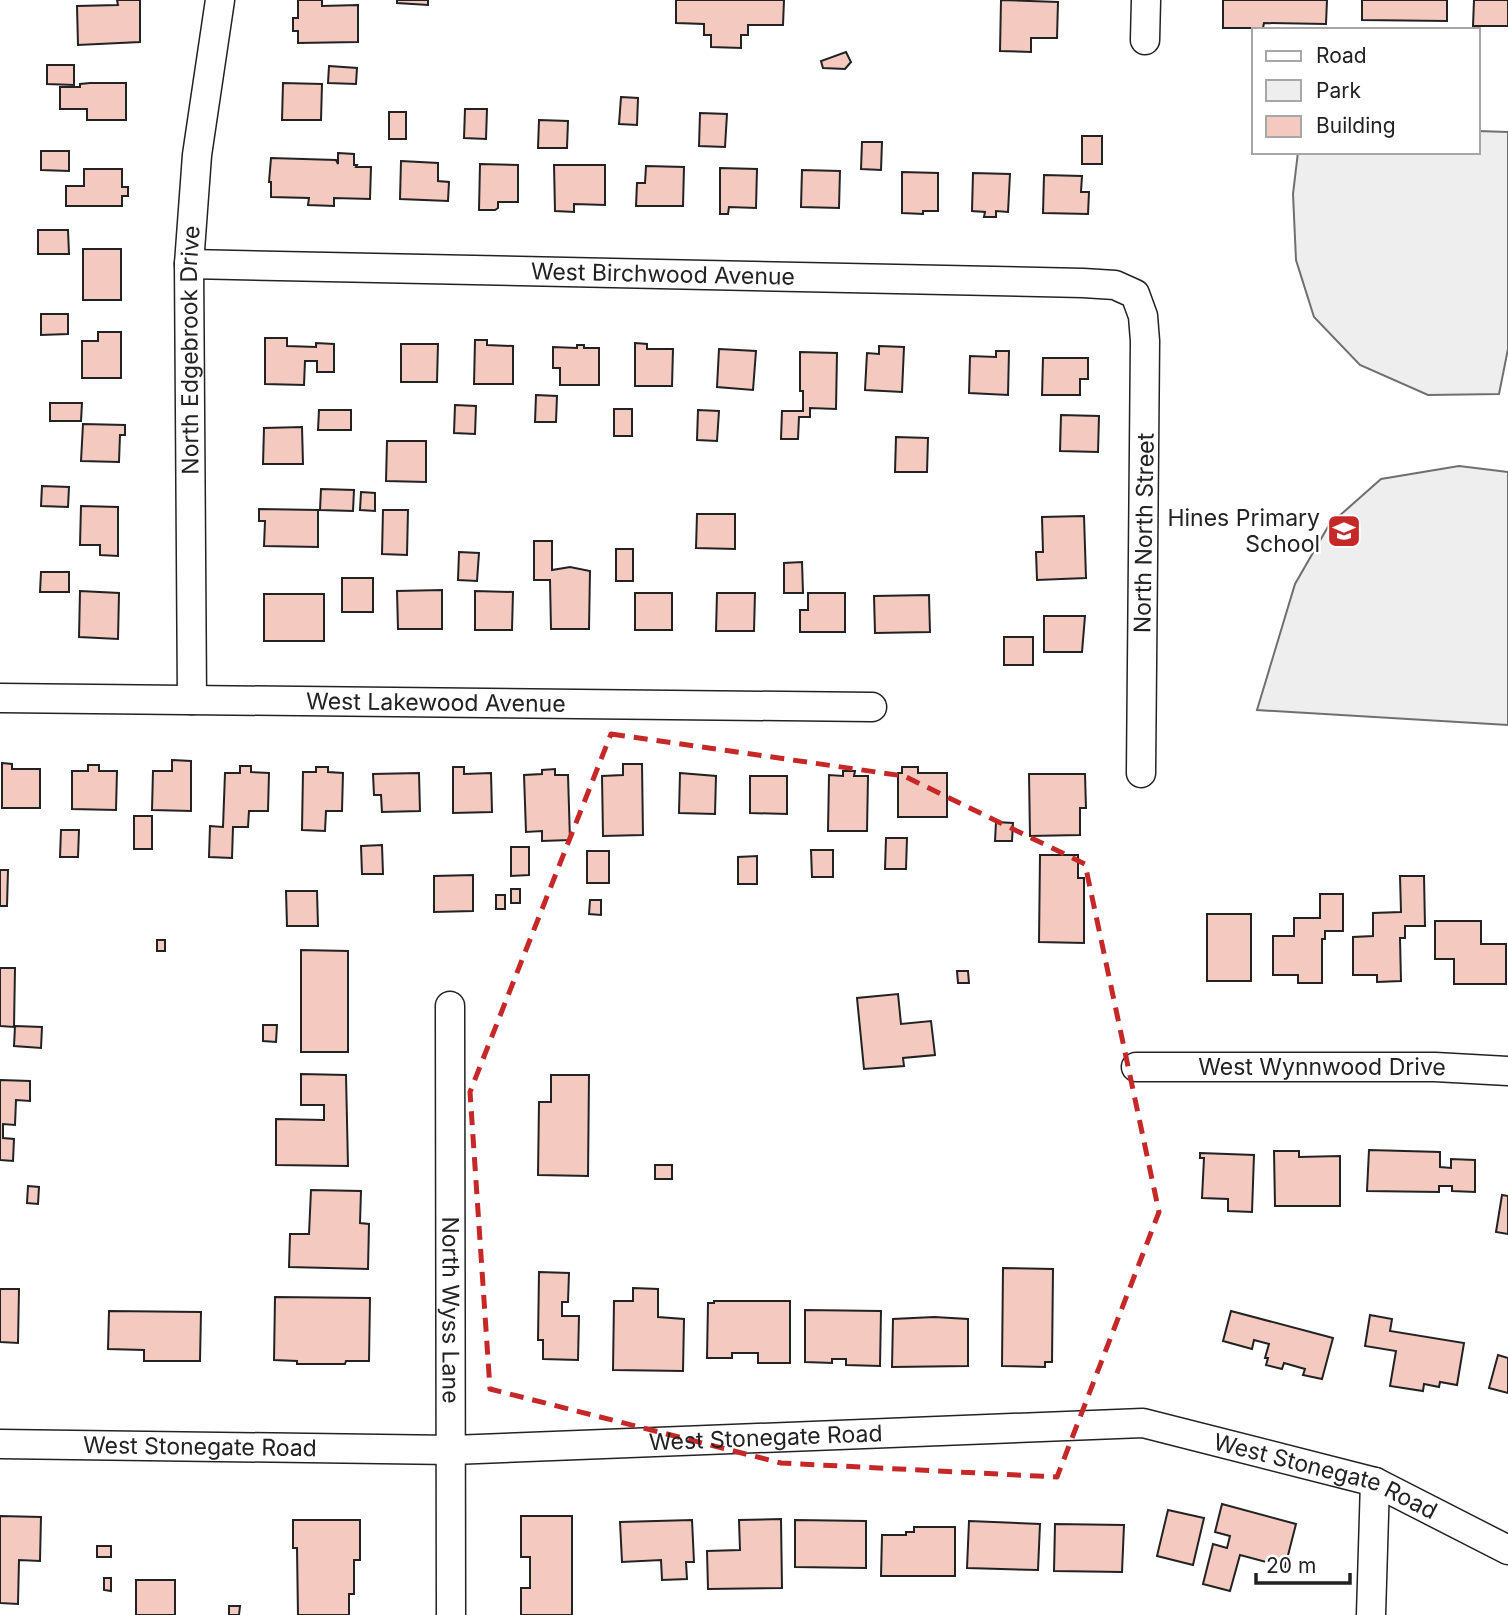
<svg xmlns="http://www.w3.org/2000/svg" width="1508" height="1615" font-family="Inter,sans-serif">
  <rect width="100%" height="100%" fill="#fff"/>
  <g fill="#eee" stroke="#6f6f6f" stroke-width="2">
    <path d="M1478,131L1508,132V349L1499,394L1428,395L1360,365L1314,317L1296,260L1293,194L1298,152H1478Z"/>
    <path d="M1459,466L1508,472V725L1257,710L1295,584L1329,525L1381,479Z"/>
  </g>
  <g fill="#f3c9c0" stroke="#222" stroke-width="2">
    <path d="M117,0H140V42L78,45L77,6L118,5Z"/>
    <path d="M298,0H322V6L358,5V42L298,43V31H293V18H298Z"/>
    <path d="M397,0H428V5L397,3Z"/>
    <path d="M676,0H784L783,25H748V35H741V48L711,47V35H704V24L676,23Z"/>
    <path d="M1001,0L1058,2L1057,38H1031V52L1000,51Z"/>
    <path d="M1223,0H1327L1326,24L1264,23L1263,28H1223Z"/>
    <path d="M1362,0H1447V21L1362,20Z"/>
    <path d="M1474,0H1508V26H1473Z"/>
    <path d="M846,52L851,62L845,69L823,68L821,61Z"/>
    <path d="M47,65H74V85L47,84Z"/>
    <path d="M329,66L357,68L356,84L328,83Z"/>
    <path d="M90,83H126V120H87V109H60V87H80V84Z"/>
    <path d="M283,83L322,84L321,120H282Z"/>
    <path d="M621,97L638,98L637,125L619,124Z"/>
    <path d="M465,109H487L486,139L464,138Z"/>
    <rect x="389" y="112" width="17" height="27"/>
    <path d="M700,113L727,114L725,147L699,146Z"/>
    <path d="M539,120L568,121L567,148H538Z"/>
    <rect x="1082" y="136" width="20" height="28"/>
    <path d="M862,142H882L881,170L861,169Z"/>
    <path d="M41,151H69V171L41,170Z"/>
    <path d="M338,153L354,154V165H357L356,167H371L370,199L334,198V206L308,205L309,198L271,197V182H269L271,158L336,160L338,164Z"/>
    <path d="M401,161L438,163V181L449,182L448,201L400,199Z"/>
    <path d="M480,164L518,165V202H498V208L495,210H479Z"/>
    <path d="M554,165H605V205L574,204V212L555,211Z"/>
    <path d="M646,166L684,167L683,206H636L637,183H645Z"/>
    <path d="M720,168L757,169L756,208L729,207L728,214H720Z"/>
    <path d="M84,169H122V187H128V196H122V206H66V186H84Z"/>
    <path d="M802,170L840,171L839,208L801,207Z"/>
    <path d="M902,172L938,173V211H923V214L902,213Z"/>
    <path d="M973,173L1010,174L1008,212L996,211V217H984L985,212L972,211Z"/>
    <path d="M1044,175L1082,176L1081,192H1089L1088,214L1043,213Z"/>
    <path d="M38,230H68L69,254H38Z"/>
    <rect x="83" y="249" width="38" height="51"/>
    <path d="M41,314H68V334L41,335Z"/>
    <path d="M98,332H121V378H82V341H98Z"/>
    <path d="M265,338H287V346L316,347V343L334,344V372H317V361H305L304,385L265,384Z"/>
    <path d="M475,340H487V345L513,346V384H474Z"/>
    <path d="M635,343L647,344V349H673L672,386H635Z"/>
    <path d="M401,344H438L437,382H401Z"/>
    <path d="M577,345H584V348H599V385H560V368H553V347L577,348Z"/>
    <path d="M879,346L904,347L902,392L865,390L867,353L879,354Z"/>
    <path d="M719,349L756,351L753,390L717,387Z"/>
    <path d="M996,351H1009L1008,395L969,393L970,356L996,357Z"/>
    <path d="M800,352L837,353L836,409L810,408V417H799L798,439H781L782,411H803V391H800Z"/>
    <path d="M1043,358H1088V379H1080V395H1042Z"/>
    <path d="M536,395L557,396L556,422H535Z"/>
    <path d="M50,403H82L81,421H50Z"/>
    <path d="M455,405L476,406L475,434L454,433Z"/>
    <rect x="614" y="409" width="18" height="27"/>
    <path d="M319,410H351V430H318Z"/>
    <path d="M698,410L719,411L717,441L697,440Z"/>
    <path d="M1061,415L1099,416L1098,452L1060,451Z"/>
    <path d="M83,424L125,425V435H120L119,462L81,461Z"/>
    <path d="M302,427L303,464H263L264,428Z"/>
    <path d="M896,437L928,438L927,472H895Z"/>
    <path d="M387,441H426V482L386,481Z"/>
    <path d="M42,486L69,487L68,507L41,506Z"/>
    <path d="M321,489L354,490L353,511L320,510Z"/>
    <path d="M361,492L375,493V511L360,510Z"/>
    <path d="M81,506L118,507V556L100,555V545H80Z"/>
    <path d="M259,509L318,510V547L264,546L265,521H259Z"/>
    <path d="M383,510H408L407,555L382,554Z"/>
    <path d="M697,514H735V549L696,548Z"/>
    <path d="M1084,516L1086,578L1037,580L1036,552H1043L1042,517Z"/>
    <path d="M534,541H552V570L570,567L590,571L589,629H551L550,580H534Z"/>
    <rect x="616" y="549" width="17" height="32"/>
    <path d="M459,552L479,553L477,581L458,580Z"/>
    <path d="M802,562L803,593H784V563Z"/>
    <path d="M41,572H69V592H40Z"/>
    <rect x="342" y="578" width="31" height="34"/>
    <path d="M442,590V629H398L397,591Z"/>
    <path d="M80,591L119,593L118,639L79,637Z"/>
    <path d="M475,591L513,592L512,630H475Z"/>
    <rect x="635" y="593" width="37" height="37"/>
    <path d="M717,593H755L754,631H716Z"/>
    <path d="M808,593H845V632H800V610H808Z"/>
    <rect x="264" y="594" width="60" height="47"/>
    <path d="M929,595L930,632L875,633L874,596Z"/>
    <path d="M1044,616H1085L1082,652H1044Z"/>
    <rect x="1004" y="637" width="29" height="28"/>
    <path d="M172,760L191,761V811L152,810L153,771H172Z"/>
    <path d="M2,763L12,764V769H40V808H2Z"/>
    <path d="M623,764H642L643,835L603,836L602,776L623,775Z"/>
    <path d="M88,765H99V771H117L116,810L72,809V771H88Z"/>
    <path d="M240,766H251V772L269,773L268,811H249L248,827H233L232,858L209,857L210,826L223,827L225,773H240Z"/>
    <path d="M316,767H328V772L343,773L342,811H326L325,831L302,830L303,772H316Z"/>
    <path d="M453,767H464V774L491,773L492,812L453,813Z"/>
    <path d="M902,767H918V773H947V817H898V773H902Z"/>
    <path d="M555,769V775H568L570,840L542,841V831L526,832L524,775L542,774V770Z"/>
    <path d="M843,771H855L854,776H868L867,831H828L829,775L843,776Z"/>
    <path d="M419,773L420,811L382,812L381,795H374L373,774Z"/>
    <path d="M680,773L716,776L715,814L679,813Z"/>
    <path d="M1029,774H1085L1086,808H1080V835L1030,836Z"/>
    <path d="M750,776H787V814L750,813Z"/>
    <rect x="134" y="816" width="18" height="33"/>
    <path d="M996,822L1013,823L1012,841H995Z"/>
    <path d="M61,830H79L78,857H60Z"/>
    <path d="M886,838H907L906,869H885Z"/>
    <path d="M382,845L383,874H362L361,846Z"/>
    <path d="M511,847H529V875L511,876Z"/>
    <path d="M811,850H833V877H812Z"/>
    <rect x="587" y="851" width="22" height="32"/>
    <path d="M1040,855H1078V878H1084V943L1039,942Z"/>
    <path d="M757,856V884H738V857Z"/>
    <path d="M0,870H8L7,906H0Z"/>
    <path d="M473,875V911L434,912V876Z"/>
    <path d="M1400,876H1424L1425,926H1405V938H1400L1401,981L1377,982V975H1353V937L1373,936V913L1401,912Z"/>
    <rect x="511" y="889" width="9" height="14"/>
    <path d="M286,891H317L318,926H287Z"/>
    <path d="M1320,894H1343V931H1325V939H1322V983H1298V975H1273V936H1294V918H1320Z"/>
    <rect x="496" y="895" width="9" height="14"/>
    <path d="M590,900H601V915L589,914Z"/>
    <rect x="1207" y="914" width="44" height="67"/>
    <path d="M1435,921H1481V944H1506V984H1454V959H1435Z"/>
    <rect x="157" y="940" width="8" height="11"/>
    <path d="M301,950L348,951V1052H301Z"/>
    <path d="M0,968H15L14,1027L0,1026Z"/>
    <path d="M957,971H968L969,983H958Z"/>
    <path d="M898,994L901,1024L931,1021L935,1055L903,1058L904,1066L864,1069L857,998Z"/>
    <path d="M263,1025H277L276,1042L263,1041Z"/>
    <path d="M15,1026L42,1027L41,1048L14,1046Z"/>
    <path d="M301,1074L346,1075L348,1166L276,1165V1119L324,1120V1105H301Z"/>
    <path d="M551,1075H589L588,1176L538,1175L539,1102H551Z"/>
    <path d="M0,1080L30,1081V1101L16,1100L15,1125L3,1124V1138L14,1139L13,1161L0,1160Z"/>
    <path d="M1369,1150L1440,1152V1167L1451,1168V1159L1475,1160V1192L1452,1191V1186H1439V1192L1367,1191Z"/>
    <path d="M1274,1151H1299V1157L1340,1156V1206H1275Z"/>
    <path d="M1200,1153L1254,1155L1252,1212L1228,1211V1199L1202,1198L1204,1158H1200Z"/>
    <rect x="655" y="1165" width="17" height="14"/>
    <path d="M28,1186L39,1187L38,1204L27,1203Z"/>
    <path d="M311,1190L361,1191L360,1223L369,1224L368,1269L289,1267L290,1234H309Z"/>
    <path d="M1502,1195L1508,1196V1234L1496,1232Z"/>
    <path d="M1003,1268L1053,1269L1052,1362H1045V1367L1002,1366Z"/>
    <path d="M539,1272L569,1273L568,1302H562V1316H579L578,1360L543,1359V1340H538Z"/>
    <path d="M633,1288L658,1289V1317L684,1319L683,1371L613,1370L614,1301H633Z"/>
    <path d="M0,1289H19L18,1343L0,1342Z"/>
    <path d="M275,1297L370,1298L369,1361H346L345,1364H297V1361L274,1360Z"/>
    <path d="M714,1301H790V1363H758V1353H732V1358H707L708,1303H714Z"/>
    <path d="M805,1310L881,1311L880,1366L846,1365V1359H832V1363L805,1362Z"/>
    <path d="M109,1311L201,1312L200,1361H144V1350L108,1349Z"/>
    <path d="M1231,1311L1333,1338L1322,1379L1303,1375L1305,1369L1284,1363L1282,1369L1266,1365L1268,1358H1265L1269,1344L1254,1340L1252,1349L1223,1341Z"/>
    <path d="M1370,1315L1392,1319L1390,1331L1464,1343L1457,1385L1440,1382L1439,1387L1424,1384L1423,1391L1390,1386L1396,1351L1365,1346Z"/>
    <path d="M934,1317L968,1319V1366L892,1367L893,1319Z"/>
    <path d="M1498,1355L1508,1358V1393L1489,1388Z"/>
    <path d="M1222,1504L1296,1524L1285,1567L1240,1555L1230,1591L1203,1584L1213,1544L1227,1548L1230,1536L1215,1532Z"/>
    <path d="M1168,1510L1204,1518L1193,1565L1157,1556Z"/>
    <path d="M0,1516L41,1517L40,1561L19,1560L18,1604L0,1603Z"/>
    <path d="M521,1516H572V1615H521V1588H530V1557H521Z"/>
    <path d="M781,1519L782,1588L708,1589L707,1551L740,1550L739,1520Z"/>
    <path d="M293,1520H360V1560H354V1594H349V1615H298L297,1548H293Z"/>
    <path d="M692,1520L694,1562H686L687,1579L662,1580L661,1560L622,1562L620,1522Z"/>
    <path d="M795,1520L866,1521V1568L795,1567Z"/>
    <path d="M969,1521L1040,1524L1038,1570L967,1568Z"/>
    <path d="M1055,1524L1124,1525L1122,1572L1054,1571Z"/>
    <path d="M914,1527H955V1576H881L882,1535H906V1532H914Z"/>
    <rect x="97" y="1546" width="14" height="11"/>
    <path d="M104,1578H111V1591L104,1590Z"/>
    <rect x="136" y="1580" width="39" height="35"/>
    <path d="M229,1606H240L239,1615H229Z"/>
  </g>
  <g fill="none" stroke-linecap="round" stroke-linejoin="round">
    <g stroke="#222" stroke-width="31">
      <g id="minor">
        <path d="M1145,40L1146,0"/>
        <path id="s1" d="M189,264L1083,283L1115,285L1135,294L1143,316L1145,341L1141,773"/>
        <path id="s2" d="M0,698L872,707"/>
        <path id="s3" d="M192,700L189,264L197,155L220,0"/>
        <path id="s4" d="M450,1006L451,1615"/>
        <path id="s5" d="M1136,1067H1435L1508,1071"/>
        <path id="s6" d="M0,1444L452,1450L1143,1423L1375,1482L1508,1550"/>
        <path d="M1371,1615L1375,1482"/>
      </g>
    </g>
    <use href="#minor" stroke="#fff" stroke-width="28"/>
  </g>
  <path fill="none" stroke="#c62828" stroke-width="5" stroke-dasharray="14 9" stroke-linejoin="round" d="M611,734L904,776L1085,864L1159,1212L1057,1477L781,1463L490,1389L470,1092Z"/>
  <defs>
    <g id="school-square" transform="scale(1.75)"><rect x="-9" y="-9" width="18" height="18" rx="4" fill="#c62828" stroke="#fff"/><path d="M0-5L7-2L0 1L-7-2ZM-4 1L0 2.5L4 1V4Q0 6-4 4Z" fill="#fff"/></g>
  </defs>
  <g fill-rule="evenodd">
    <use href="#school-square" x="1344" y="531"/>
  </g>
  <g text-anchor="middle" dominant-baseline="central" stroke-width="5" stroke-linejoin="round" paint-order="stroke">
    <g font-size="23" fill="#222" stroke="#fff">
      <text stroke="none"><textPath href="#s1" startOffset="474">West Birchwood Avenue</textPath></text>
      <text stroke="none"><textPath href="#s3" startOffset="350">North Edgebrook Drive</textPath></text>
      <text transform="translate(1144 533) rotate(-89)">North North Street</text>
      <text stroke="none"><textPath href="#s2" startOffset="436">West Lakewood Avenue</textPath></text>
      <text stroke="none"><textPath href="#s5" startOffset="186">West Wynnwood Drive</textPath></text>
      <text stroke="none"><textPath href="#s4" startOffset="304">North Wyss Lane</textPath></text>
      <text stroke="none"><textPath href="#s6" startOffset="766">West Stonegate Road</textPath></text>
      <text stroke="none"><textPath href="#s6" startOffset="200">West Stonegate Road</textPath></text>
      <text stroke="none"><textPath href="#s6" startOffset="1334">West Stonegate Road</textPath></text>
    </g>
    <g font-size="23" fill="#222" stroke="#fff" text-anchor="end">
      <text x="1320" y="518">Hines Primary<tspan x="1320" dy="26">School</tspan></text>
    </g>
  </g>
  <rect x="1252" y="28" width="228" height="126" fill="#ffffff" stroke="#a7a7a7" stroke-width="2"/>
  <rect x="1266" y="51" width="35" height="10" fill="#ffffff" stroke="#a7a7a7" stroke-width="2"/>
  <text x="1316" y="63" font-size="21" fill="#222222">Road</text>
  <rect x="1266" y="80" width="35" height="21" fill="#eeeeee" stroke="#a7a7a7" stroke-width="2"/>
  <text x="1316" y="98" font-size="21" fill="#222222">Park</text>
  <rect x="1266" y="116" width="35" height="21" fill="#f3c9c0" stroke="#a7a7a7" stroke-width="2"/>
  <text x="1316" y="133" font-size="21" fill="#222222">Building</text>
  <path d="M1256 1573v10h94v-10" fill="none" stroke="#222222" stroke-width="3.5"/>
  <text x="1266" y="1573" font-size="21" fill="#222222" stroke="#ffffff" stroke-width="5" paint-order="stroke">20 m</text>
</svg>
